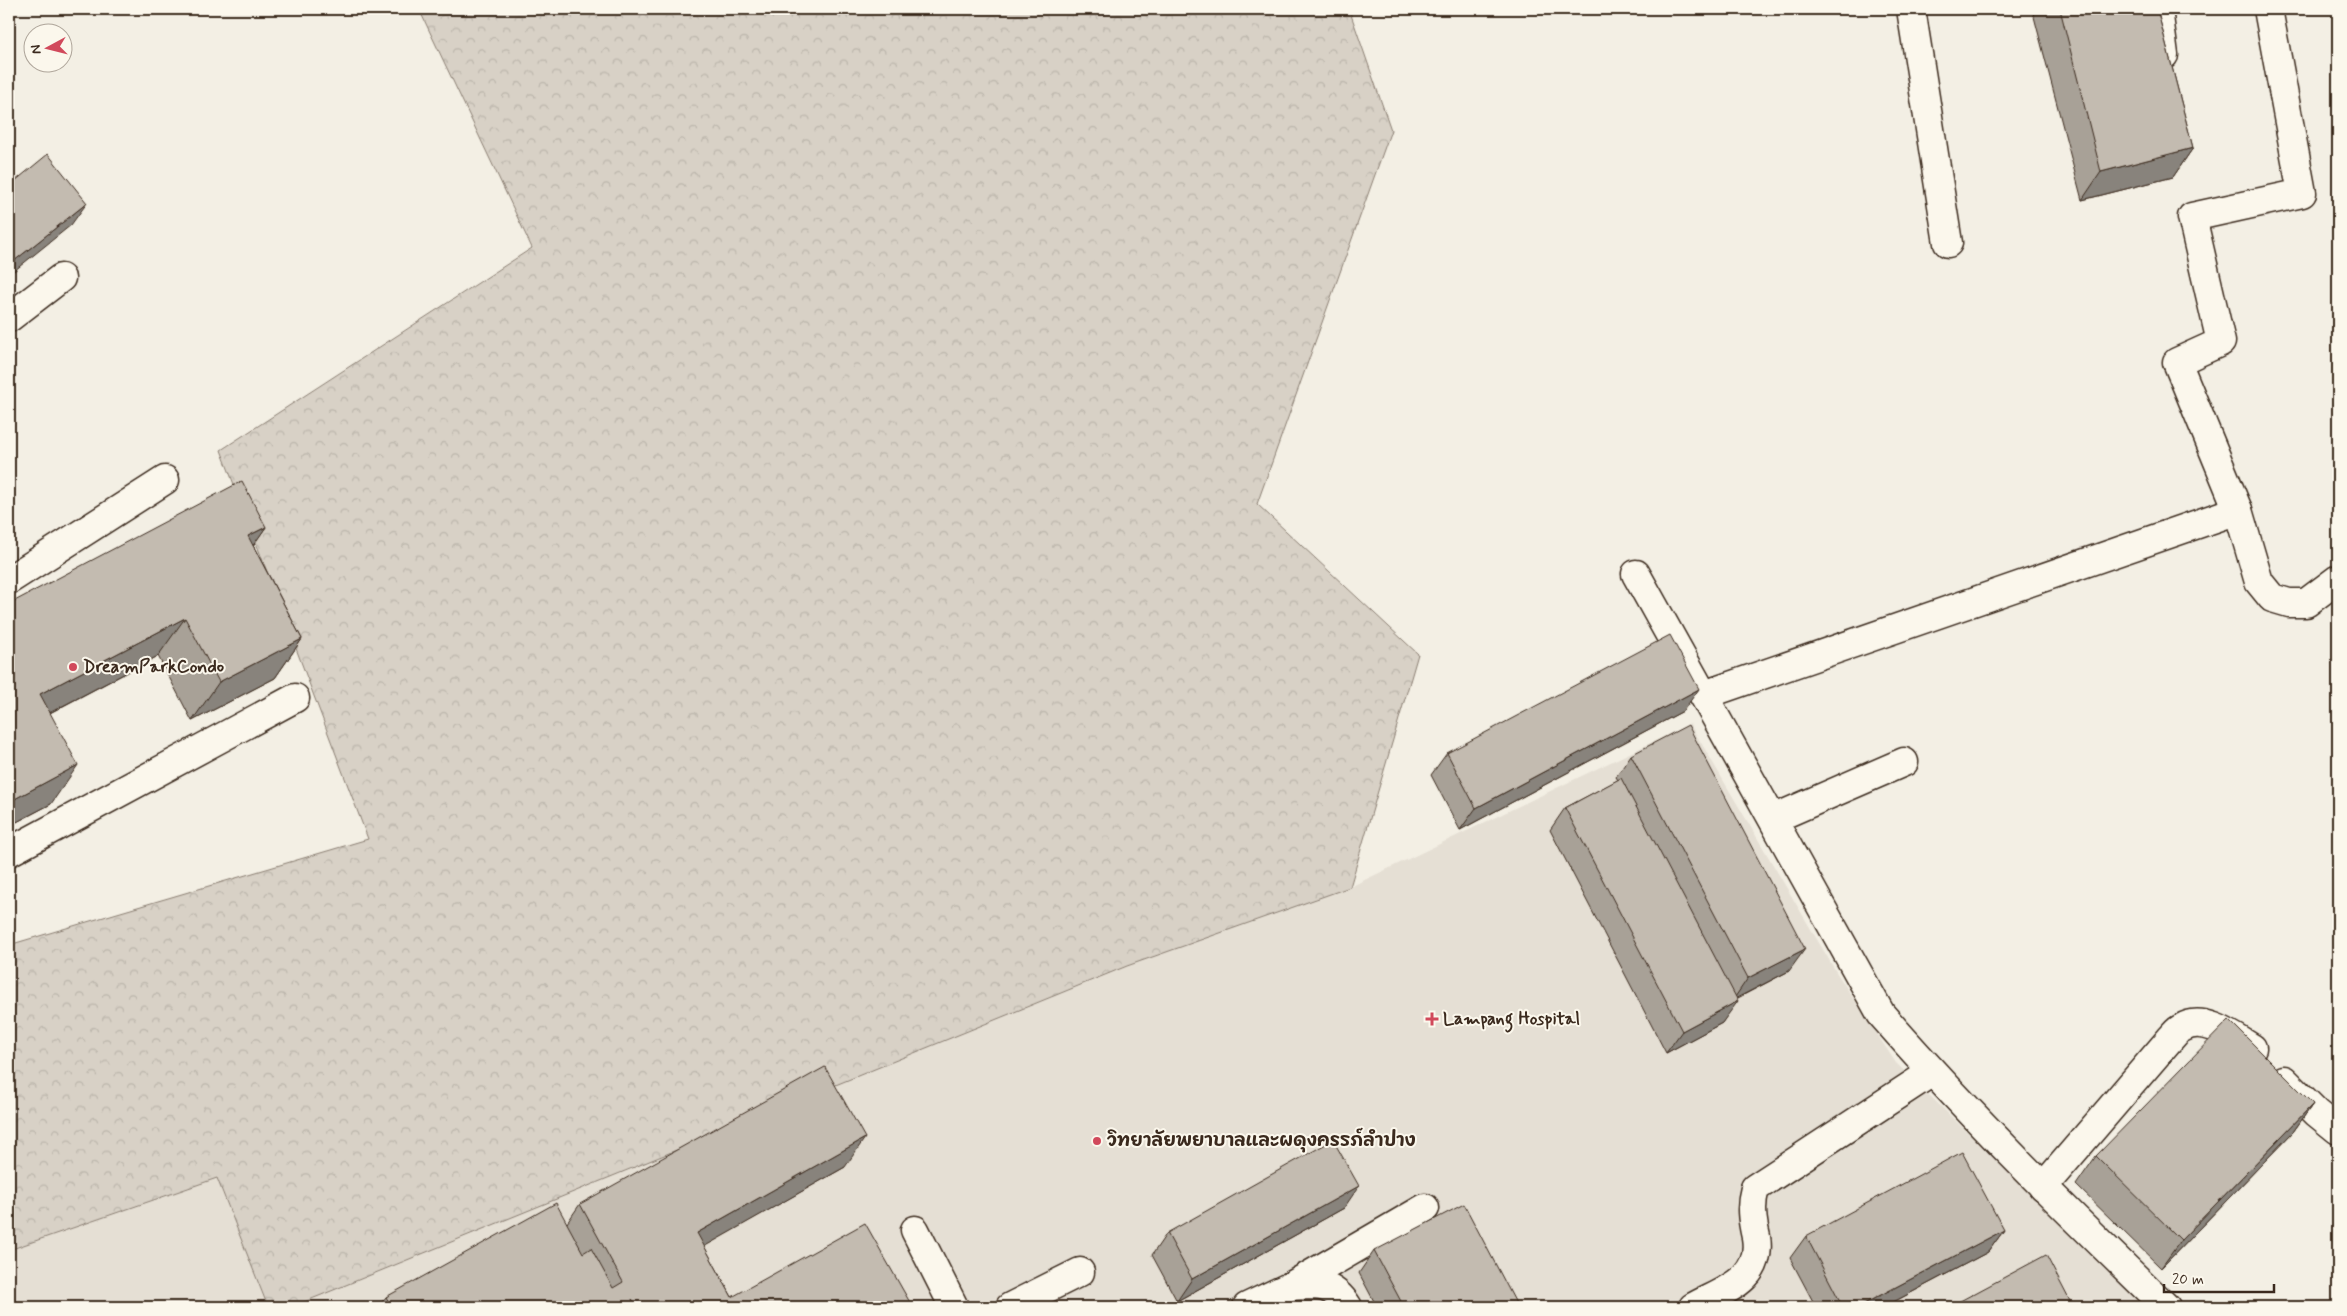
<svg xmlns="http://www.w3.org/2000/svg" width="2347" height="1316" font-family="Mynerve,'Playpen Sans Thai',sans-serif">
  <defs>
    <pattern id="forest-crowns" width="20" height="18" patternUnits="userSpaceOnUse" patternTransform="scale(1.25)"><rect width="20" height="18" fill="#d8d1c6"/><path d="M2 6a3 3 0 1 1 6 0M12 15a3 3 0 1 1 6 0" fill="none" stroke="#bab4aa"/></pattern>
  </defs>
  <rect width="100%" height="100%" fill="#f3efe4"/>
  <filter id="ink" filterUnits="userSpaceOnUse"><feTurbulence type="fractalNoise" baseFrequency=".02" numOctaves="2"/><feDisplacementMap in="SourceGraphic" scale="10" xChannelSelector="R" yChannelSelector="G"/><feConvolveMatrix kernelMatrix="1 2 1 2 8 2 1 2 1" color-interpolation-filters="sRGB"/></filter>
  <g filter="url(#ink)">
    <g fill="#e5dfd4">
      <path d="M1690,724L1838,975L1896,1063L2148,1307H292L1127,966L1350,887Z"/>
      <path d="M217,1178L268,1307H9V1250Z"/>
    </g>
    <path fill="url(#forest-crowns)" stroke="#8a7e72" d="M419,9H1349L1391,130L1257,504L1418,654L1350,887L1127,966L292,1307H268L217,1178L9,1250V945L368,839L221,450L532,248Z"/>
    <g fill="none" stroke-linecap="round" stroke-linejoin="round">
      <g stroke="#3b2a1e" stroke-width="31">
        <g id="minor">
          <path d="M1911,9L1948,243"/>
          <path d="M2158,9L2164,55"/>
          <path d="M2268,9L2302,193L2192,217L2221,342L2177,362L2238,510L2259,582L2272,598L2289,603H2306L2338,579"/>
          <path d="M9,318L61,278"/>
          <path d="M1636,574L1881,1014C1971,1117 2068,1212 2166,1307"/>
          <path d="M9,580L165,480"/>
          <path d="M1704,695L2238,510"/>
          <path d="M1773,819L1904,762"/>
          <path d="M9,852L295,698"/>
          <path d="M2284,1080L2317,1113L2338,1130"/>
          <path d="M2043,1187L2170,1039C2174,1035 2177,1030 2182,1028C2203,1014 2234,1037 2252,1048"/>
          <path d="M915,1230L954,1307"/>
          <path d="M1291,1286C1318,1284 1333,1283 1348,1307"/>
          <path d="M1010,1307L1080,1272"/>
          <path d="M1247,1307L1291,1286L1425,1208"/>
          <path d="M1693,1307C1724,1290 1763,1280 1756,1237C1752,1220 1750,1206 1755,1188L1932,1072"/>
        </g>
      </g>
      <use href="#minor" stroke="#fbf7ec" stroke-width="28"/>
    </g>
    <g fill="#a8a197" stroke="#3b2a1e">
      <path d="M2032,9H2157L2193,148L2173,177L2082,200Z"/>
      <path d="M266,527L253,545L302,639L275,678L192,721L158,656L50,713L51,804L9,826V604Z"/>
      <path d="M1683,711L1460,830L1431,775L1447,753Z"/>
      <path d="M1631,755L1789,971L1736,999L1722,1023L1666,1053L1550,830L1565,808L1618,780L1616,777Z"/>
      <path d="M2313,1104L2293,1132L2161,1268L2076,1185L2096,1156Z"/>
      <path d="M845,1167L704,1246L732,1297L911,1307H378L386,1297L567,1223L580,1204Z"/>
      <path d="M1344,1208L1177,1301L1152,1255L1167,1233Z"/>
      <path d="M2004,1230L1988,1252L1884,1307H1816L1790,1258L1806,1236Z"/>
      <path d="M1374,1251L1518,1307H1377L1359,1273Z"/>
    </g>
    <g fill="#88837b" stroke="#3b2a1e">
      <path d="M2193,148L2173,177L2082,200L2101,172Z"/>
      <path d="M87,203L71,225L9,275V265Z"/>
      <path d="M266,527L239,566L248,536Z"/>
      <path d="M185,618L158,656L13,732L40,694Z"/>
      <path d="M302,639L275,678L192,721L219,682Z"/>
      <path d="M1699,689L1683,711L1460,830L1476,808Z"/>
      <path d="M78,765L51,804L9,826V802Z"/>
      <path d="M1805,949L1789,971L1733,1000L1748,978Z"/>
      <path d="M1738,1001L1722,1023L1666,1053L1682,1031Z"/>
      <path d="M2313,1104L2293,1132L2161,1268L2181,1240Z"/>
      <path d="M865,1138L845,1167L677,1262L697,1233Z"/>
      <path d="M1359,1186L1344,1208L1177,1301L1192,1279Z"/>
      <path d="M2004,1230L1988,1252L1884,1307H1858Z"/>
    </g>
    <g fill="#c3bbb0" stroke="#3b2a1e">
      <path d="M2060,9H2157L2193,148L2101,172Z"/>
      <path d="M48,154L87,203L9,265V186Z"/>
      <path d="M242,481L266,527L248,536L302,639L219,682L185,618L40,694L78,765L9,802V604Z"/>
      <path d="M1670,635L1699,689L1476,808L1447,753Z"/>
      <path d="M1688,725L1805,949L1748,978L1631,755Z"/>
      <path d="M1621,778L1738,1001L1682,1031L1565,808Z"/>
      <path d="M2229,1020L2313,1104L2181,1240L2096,1156Z"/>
      <path d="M825,1067L865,1138L697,1233L732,1297L865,1223L912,1306L909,1307H637L632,1299L636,1307H392L386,1297L556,1203L583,1253L591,1248L613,1288L623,1282L580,1204Z"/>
      <path d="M1333,1140L1359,1186L1192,1279L1167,1233Z"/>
      <path d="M1962,1152L2004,1230L1858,1307H1843L1806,1236Z"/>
      <path d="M1464,1204L1518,1307H1404L1374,1251Z"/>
      <path d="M2046,1255L2073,1307H1949Z"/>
    </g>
  </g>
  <g fill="#d1495b" stroke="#fbf7ec" stroke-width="2">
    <circle cx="73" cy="667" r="5"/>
    <path d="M1429.5 1011.5h5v5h5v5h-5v5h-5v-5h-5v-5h5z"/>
    <circle cx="1097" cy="1141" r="5"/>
  </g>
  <g text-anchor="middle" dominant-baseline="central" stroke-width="4" stroke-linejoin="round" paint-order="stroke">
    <g font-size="18" font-weight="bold" fill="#3b2a1e" stroke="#fbf7ec" text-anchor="start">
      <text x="83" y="667">DreamParkCondo</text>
      <text x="1443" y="1019">Lampang Hospital</text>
      <text x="1107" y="1141">วิทยาลัยพยาบาลและผดุงครรภ์ลําปาง</text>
    </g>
  </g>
  <rect width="2347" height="1316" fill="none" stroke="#fbf7ec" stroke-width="30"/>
  <rect x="15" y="15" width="2317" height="1286" fill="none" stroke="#3b2a1e" stroke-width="2" filter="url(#ink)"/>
  <g transform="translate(48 48) rotate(263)"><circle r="24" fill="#fbf7ec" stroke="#aea59a"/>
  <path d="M0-4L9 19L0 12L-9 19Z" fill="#d1495b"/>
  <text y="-8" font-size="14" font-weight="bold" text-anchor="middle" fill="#3b2a1e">N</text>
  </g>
  <path d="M2164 1284v8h110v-8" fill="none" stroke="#3b2a1e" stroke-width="2.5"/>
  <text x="2172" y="1284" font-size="15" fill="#3b2a1e" stroke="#fbf7ec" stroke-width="4" paint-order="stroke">20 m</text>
</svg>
